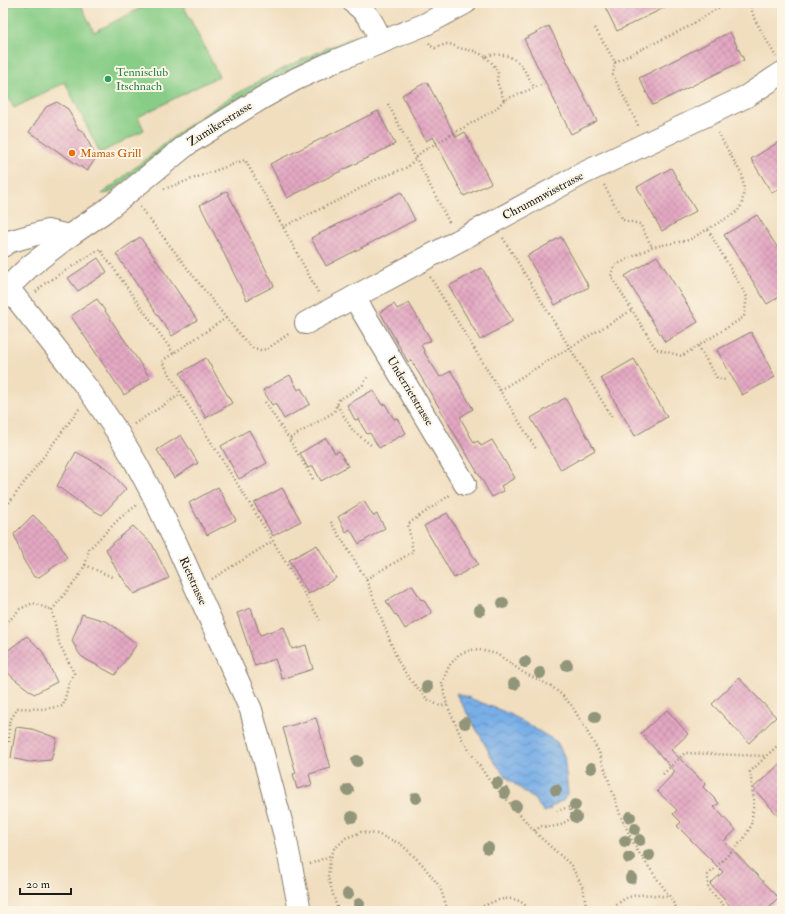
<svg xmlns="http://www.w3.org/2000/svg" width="785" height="914" font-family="'IM FELL Double Pica',serif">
  <defs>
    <pattern id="grass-dots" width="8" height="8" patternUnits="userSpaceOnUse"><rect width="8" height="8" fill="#88cd87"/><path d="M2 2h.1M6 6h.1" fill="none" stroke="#75af74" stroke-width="1.8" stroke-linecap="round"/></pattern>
    <pattern id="water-waves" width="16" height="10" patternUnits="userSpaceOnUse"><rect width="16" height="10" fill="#79afe7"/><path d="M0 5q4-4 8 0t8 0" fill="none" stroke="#628eba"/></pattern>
    <pattern id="building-cross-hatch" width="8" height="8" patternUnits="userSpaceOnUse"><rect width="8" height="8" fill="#e3a7c2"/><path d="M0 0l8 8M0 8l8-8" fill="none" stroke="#c28fa6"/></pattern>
  </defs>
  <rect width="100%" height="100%" fill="#fcf5e5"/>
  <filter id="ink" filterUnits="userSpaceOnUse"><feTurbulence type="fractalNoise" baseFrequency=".025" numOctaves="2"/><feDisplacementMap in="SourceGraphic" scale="8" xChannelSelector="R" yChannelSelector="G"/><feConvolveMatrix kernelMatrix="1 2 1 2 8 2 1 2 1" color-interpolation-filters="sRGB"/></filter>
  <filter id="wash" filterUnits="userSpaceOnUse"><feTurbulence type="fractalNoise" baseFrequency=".012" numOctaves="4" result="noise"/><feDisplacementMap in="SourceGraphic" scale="16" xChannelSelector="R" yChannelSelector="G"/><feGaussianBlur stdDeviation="0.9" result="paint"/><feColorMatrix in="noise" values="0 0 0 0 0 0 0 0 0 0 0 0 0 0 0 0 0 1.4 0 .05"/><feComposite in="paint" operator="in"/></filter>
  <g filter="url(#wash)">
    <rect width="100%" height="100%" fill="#f1debf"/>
    <path fill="url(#grass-dots)" stroke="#527452" d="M355,36L345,44L314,58L282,74L239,98L188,131L151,159L110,193L102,194L186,127L228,99L259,81L301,60Z"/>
    <path fill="#88cd87" stroke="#527452" d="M14,3H80L94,32L151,3H182L219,76L138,117L144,130L100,153L65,82L14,108L3,87V8Z"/>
    <path fill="url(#water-waves)" stroke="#4a6682" d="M457,693L510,714L557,742L564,756L568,792L563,801L556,803V805L550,807L551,809L544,812L535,800L507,778L493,760L481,737L456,694Z"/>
    <g id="blocks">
      <g fill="url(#building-cross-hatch)">
        <path d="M603,3H674L617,31Z"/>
        <path d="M549,26L597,121L571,134L524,39Z"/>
        <path d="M730,32L744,60L653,105L639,78Z"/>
        <path d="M427,82L456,137L465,132L491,183L464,196L433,137L426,141L402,95Z"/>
        <path d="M57,102L68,109L78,129L84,132L96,158L87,171L29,132L46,107Z"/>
        <path d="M378,111L395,144L287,198L270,164Z"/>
        <path d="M782,140V187L772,193L751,159Z"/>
        <path d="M671,168L696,211L662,231L637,187Z"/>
        <path d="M227,191L274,286L247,300L200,205Z"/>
        <path d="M401,192L415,220L326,266L311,238Z"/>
        <path d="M757,215L782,255V295L767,304L724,235Z"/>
        <path d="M140,237L168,277L197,320L172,336L116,254Z"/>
        <path d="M561,237L589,287L555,305L527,256Z"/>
        <path d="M657,256L698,322L665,342L625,276Z"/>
        <path d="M98,258L107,272L78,291L68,278Z"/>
        <path d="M482,268L513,321L480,340L449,286Z"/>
        <path d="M97,299L150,378L124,395L71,316Z"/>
        <path d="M409,303L431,340L421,345L425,352H424L440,377L451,371L473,409L460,417L474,443L478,441L481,446L492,440L515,478L501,486L504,491L492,497L411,360L408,362L380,312L394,304L397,309Z"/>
        <path d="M751,332L775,377L742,395L717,350Z"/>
        <path d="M206,358L232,403L206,418L180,373Z"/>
        <path d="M634,359L667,417L635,436L601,378Z"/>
        <path d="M290,375L298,390L301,388L310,404L284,419L275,403L272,405L263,390Z"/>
        <path d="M373,390L382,405L385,404L394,419L397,418L406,433L379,448L370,433L367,434L358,419L355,420L347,405Z"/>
        <path d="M565,398L595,450L561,470L531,418Z"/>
        <path d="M249,430L267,463L239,479L221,446Z"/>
        <path d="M181,435L198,463L174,478L157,450Z"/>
        <path d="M326,438L335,453L339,451L348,466L321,481L313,466L308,468L300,453Z"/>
        <path d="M76,452L108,469L126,489L102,515L82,504L57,486Z"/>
        <path d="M218,487L236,520L207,535L189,503Z"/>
        <path d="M282,488L301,521L273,536L254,503Z"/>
        <path d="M364,501L373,516L377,514L385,528L359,544L350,529L346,532L338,517Z"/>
        <path d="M447,513L478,564L454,578L424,526Z"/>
        <path d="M33,515L57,539L67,558L39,577H34L23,559L14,534Z"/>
        <path d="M133,526L152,544L169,578L134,594L116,569L106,549Z"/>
        <path d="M317,545L336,578L308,594L289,560Z"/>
        <path d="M412,585L421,600L423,599L432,613L405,629L396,614L395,615L386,601Z"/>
        <path d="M251,608L260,635L284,627L292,649L306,645L313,669L282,679L275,659L255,666L237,613Z"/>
        <path d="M82,614L108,622L137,644L115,675L87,660L80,655L72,641Z"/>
        <path d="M27,636L42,651L57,682L34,694L12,677L3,667V654Z"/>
        <path d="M739,678L776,717L749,743L712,704Z"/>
        <path d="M667,710L688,734L671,750L705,784L703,787L719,803L714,807L736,830L724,841L779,898L766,911H735L710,884L723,872L677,826L681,822L673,814L677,810L657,791L675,772L641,733Z"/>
        <path d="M316,718L331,768L309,774L312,785L297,789L293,774L296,773L283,728Z"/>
        <path d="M16,727L32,729L57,738L51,760L29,762L11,758Z"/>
        <path d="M782,762V820L753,788Z"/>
      </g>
    </g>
  </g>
  <g filter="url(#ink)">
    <use href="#blocks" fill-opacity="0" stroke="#867d6e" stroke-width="1"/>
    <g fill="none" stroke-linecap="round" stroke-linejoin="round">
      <g stroke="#867d6e" stroke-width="24">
        <g id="minor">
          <path d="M354,3C369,14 374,25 382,42"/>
          <path d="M3,246L8,242L47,231L69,236"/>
          <path d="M8,288L74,371L91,393L118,433L136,463L152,493L176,543L251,710L285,836L300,911"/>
          <path d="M354,297L465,484"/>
          <path d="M306,323L582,174L747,96L782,73"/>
        </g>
      </g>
      <g stroke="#867d6e" stroke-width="24">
        <path id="major" d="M3,292L30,266L69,236L104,212L189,143L262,98L296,79L335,61L426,24L465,3"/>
      </g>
      <g stroke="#867d6e" stroke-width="2.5" stroke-dasharray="1 3" stroke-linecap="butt">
        <path d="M750,3L754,18L776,57"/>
        <path d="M595,28L615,62L613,75L639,127"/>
        <path d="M429,43L431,46L435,48L446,44H450L459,48L474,51L485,56"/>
        <path d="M615,62L686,28L726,3"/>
        <path d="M504,100L497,82L498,72L493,64L485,56C490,55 496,54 501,55C518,55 527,74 534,87"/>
        <path d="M388,104L450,224"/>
        <path d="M604,185L623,220L640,224L652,247"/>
        <path d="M164,189L245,160L283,227L319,294"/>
        <path d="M140,207L226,318L248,344L253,348L261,350L267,349L290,333"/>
        <path d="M283,227L345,197L373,181L408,167L421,152L496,109L504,100L541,85"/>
        <path d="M708,230L747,297L744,317L682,356L656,349L611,276L614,266L652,247L689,240L737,212L742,204L744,189L742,175L717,131"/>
        <path d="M503,238L613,419"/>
        <path d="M430,277L536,449"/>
        <path d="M36,292L44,284L100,249L174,354"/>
        <path d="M226,318L162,361L181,394L273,541L320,620"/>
        <path d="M698,346L717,378L725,380"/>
        <path d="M500,390L632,310"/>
        <path d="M265,402L289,439"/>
        <path d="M337,405L353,431L371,445"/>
        <path d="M134,424L181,394"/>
        <path d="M313,479L289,439L334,412L339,400L362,386L368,377"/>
        <path d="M3,498L9,503L79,409"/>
        <path d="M331,522L366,579L398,661L408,677L427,699L440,706L447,705"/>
        <path d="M85,565L112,577"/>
        <path d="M212,579L273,541"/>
        <path d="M366,579L413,552L408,524L450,495"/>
        <path d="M3,627L20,609L33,603L52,610"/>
        <path d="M9,742V722L18,708L43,709L63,706L69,683L74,673L59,643L52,610L79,576L85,565L89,549L120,518L137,505"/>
        <path d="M663,774L685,753L766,756"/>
        <path d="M535,831L541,826L551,827L561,825L568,820L572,816L569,807L557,811"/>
        <path d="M310,864L332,855"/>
        <path d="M338,911L328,877L330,860L334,849L346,838L361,832L377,834L401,844L422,864L440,887L448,911"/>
        <path d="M477,911C480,907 484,906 488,904C502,897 521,895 529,911"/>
        <path d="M586,911V906L583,888L571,865L540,837L489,780L463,741L447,705L442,683L449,666L459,654L475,649L497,654L524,673L551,686L562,695L572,706L599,752L621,817L637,850L670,897L678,911"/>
        <path d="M611,911C613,907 617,905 620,902C634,891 653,895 669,897"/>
        <path d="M729,911L708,889V875L743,840L751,826L754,801L750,772L782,741"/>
      </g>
      <use href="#minor" stroke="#fff" stroke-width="22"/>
      <use href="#major" stroke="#fff" stroke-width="22"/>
    </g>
    <g fill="#91957a">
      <circle cx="503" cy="603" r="6"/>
      <circle cx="480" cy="610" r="6"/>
      <circle cx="525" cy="662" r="6"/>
      <circle cx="567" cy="665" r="6"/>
      <circle cx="540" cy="673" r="6"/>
      <circle cx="514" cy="684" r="6"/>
      <circle cx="427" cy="687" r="6"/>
      <circle cx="595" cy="717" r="6"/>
      <circle cx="465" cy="723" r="6"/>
      <circle cx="357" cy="761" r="6"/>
      <circle cx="591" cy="768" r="6"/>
      <circle cx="497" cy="783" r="6"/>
      <circle cx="348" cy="790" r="6"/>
      <circle cx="556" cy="790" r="6"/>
      <circle cx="505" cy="793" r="6"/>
      <circle cx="416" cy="798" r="6"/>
      <circle cx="575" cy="805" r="6"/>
      <circle cx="516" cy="806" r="6"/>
      <circle cx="352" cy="817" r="6"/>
      <circle cx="576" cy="817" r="6"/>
      <circle cx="630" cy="817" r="6"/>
      <circle cx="635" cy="829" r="6"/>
      <circle cx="640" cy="840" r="6"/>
      <circle cx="625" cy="841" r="6"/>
      <circle cx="488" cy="848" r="6"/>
      <circle cx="649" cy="855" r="6"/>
      <circle cx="629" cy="858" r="6"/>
      <circle cx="631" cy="878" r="6"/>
      <circle cx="348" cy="894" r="6"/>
      <circle cx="359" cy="904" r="6"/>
    </g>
  </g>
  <circle fill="#2e9e5b" stroke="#fcf5e5" stroke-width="1.5" cx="108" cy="79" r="4"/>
  <circle fill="#e8710a" stroke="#fcf5e5" stroke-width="1.5" cx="72" cy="153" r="4"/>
  <g text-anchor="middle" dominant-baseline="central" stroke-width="4" stroke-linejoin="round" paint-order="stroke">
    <g font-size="12" fill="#27864d" stroke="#fcf5e5" text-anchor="start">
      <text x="116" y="72">Tennisclub<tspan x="116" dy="14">Itschnach</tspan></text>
    </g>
    <g font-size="12" fill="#1c1c1c" stroke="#fcf5e5">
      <text transform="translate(220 124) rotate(-32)">Zumikerstrasse</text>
      <text transform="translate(543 196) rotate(-28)">Chrummwisstrasse</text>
      <text transform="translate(410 391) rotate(59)">Underrietstrasse</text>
      <text transform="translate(193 581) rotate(66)">Rietstrasse</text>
    </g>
    <g font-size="12" fill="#c56008" stroke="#fcf5e5" text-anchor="start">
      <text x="80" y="153">Mamas Grill</text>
    </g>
  </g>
  <rect width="785" height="914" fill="none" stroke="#fcf5e5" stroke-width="16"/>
  <path d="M20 888v6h51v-6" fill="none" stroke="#1c1c1c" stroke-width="2"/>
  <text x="26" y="888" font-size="12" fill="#1c1c1c" stroke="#fcf5e5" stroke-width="3" paint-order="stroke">20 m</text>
</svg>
